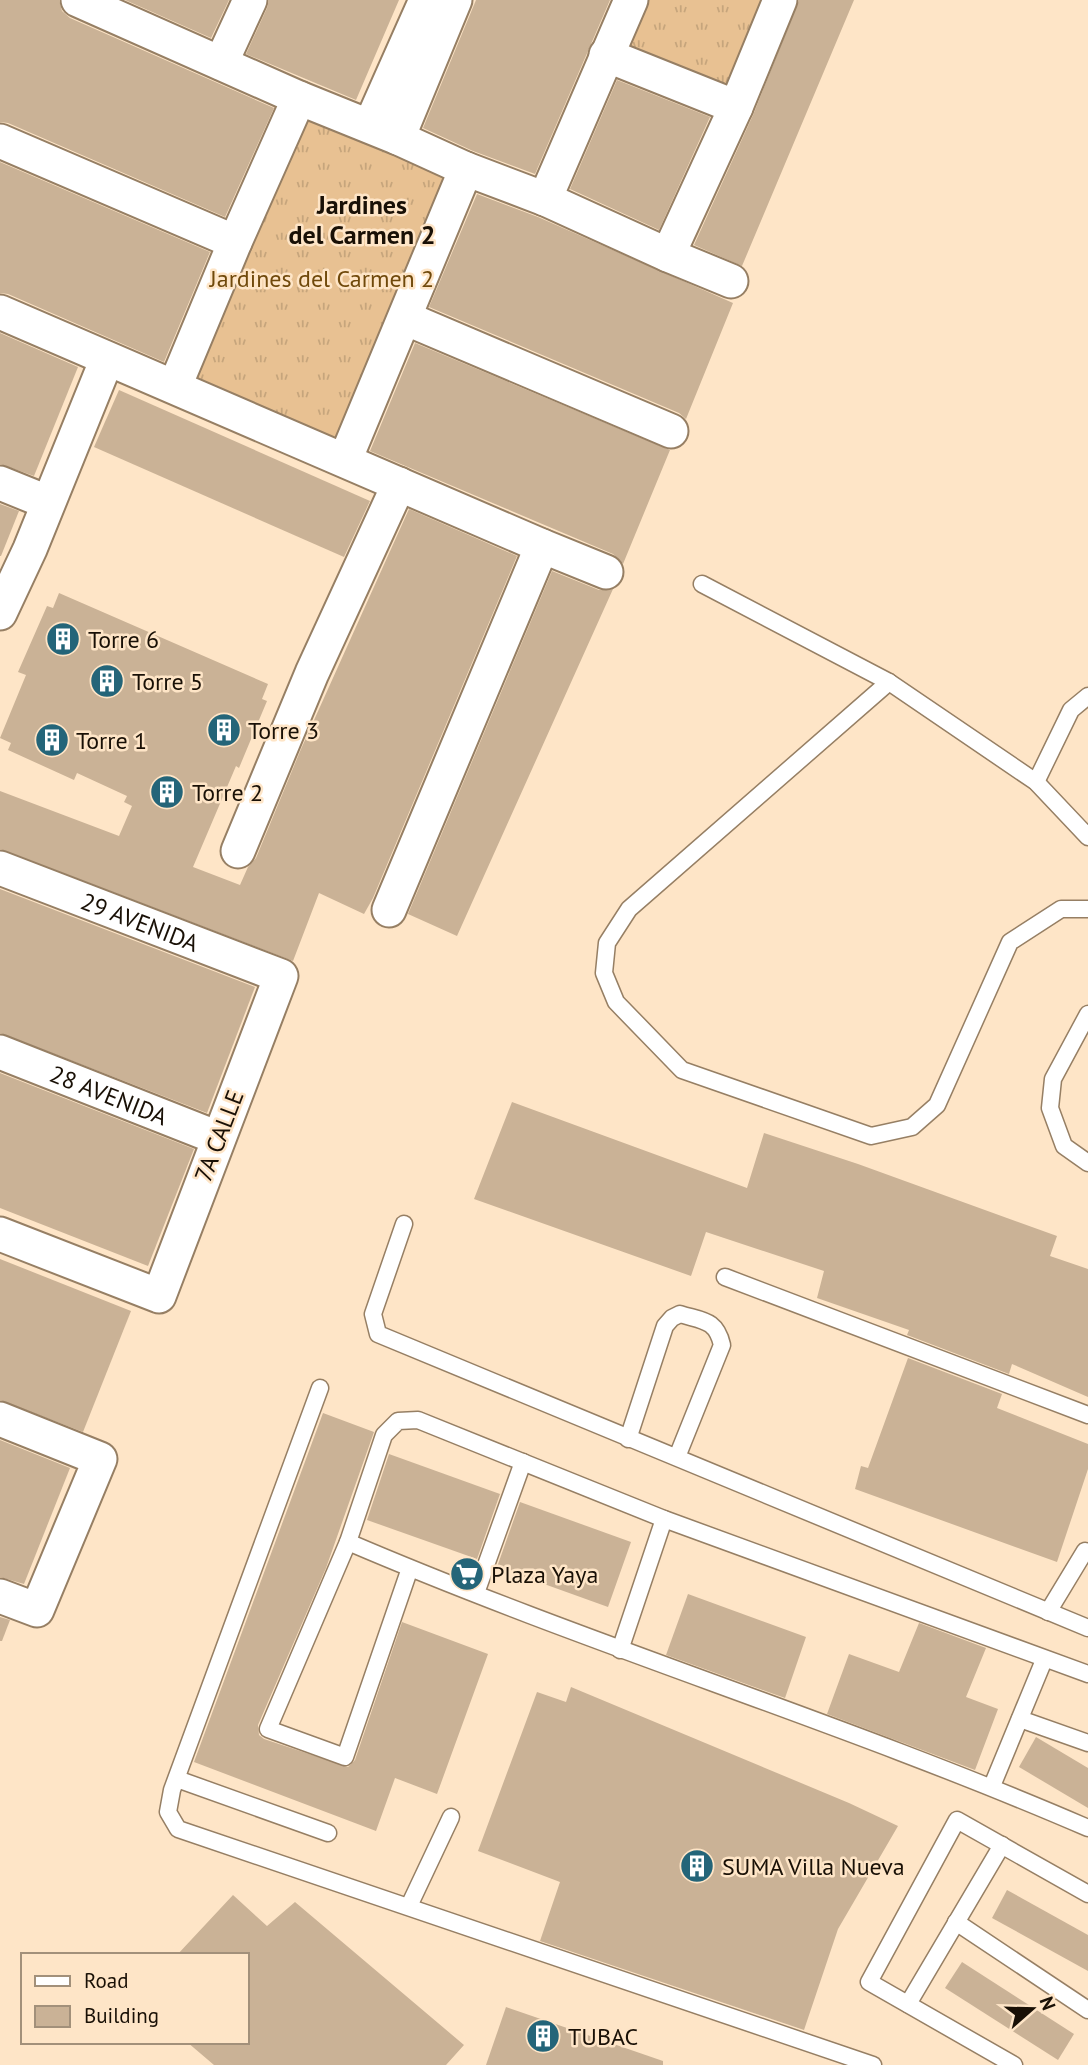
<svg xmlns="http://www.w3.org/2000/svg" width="1088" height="2065" font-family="'PT Sans',sans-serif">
  <defs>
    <pattern id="grass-tufts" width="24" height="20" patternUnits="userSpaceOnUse" patternTransform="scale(1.75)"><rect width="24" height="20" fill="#e8c192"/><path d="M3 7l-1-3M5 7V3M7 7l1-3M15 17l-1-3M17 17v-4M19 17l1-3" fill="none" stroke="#c6a57c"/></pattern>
  </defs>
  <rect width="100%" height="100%" fill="#fee5c7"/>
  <g fill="url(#grass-tufts)">
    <path d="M644,0H769L729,95L623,48Z"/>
    <path d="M307,116L450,179L337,439L194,376Z"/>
  </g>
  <g fill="#cab296">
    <path d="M0,0H59L62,11L70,18L274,108L225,217L8,123L0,122Z"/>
    <path d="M125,0H229L211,38Z"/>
    <path d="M269,0H399L356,100L246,54L267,8Z"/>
    <path d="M476,0H610L535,174L473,151L423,128Z"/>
    <path d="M799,0H854L742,266L694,245L753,115Z"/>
    <path d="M617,80L710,117L659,230L570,189Z"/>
    <path d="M0,162L210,252L164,362L8,294L0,293Z"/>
    <path d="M477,194L538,217L733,303L686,419L679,413L429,307Z"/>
    <path d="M0,333L78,367L34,476L0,464Z"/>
    <path d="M415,343L670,450L623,564L613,554L370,451Z"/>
    <path d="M119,390L370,501L344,557L94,447Z"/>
    <path d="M0,504L19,511L1,556H0Z"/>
    <path d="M409,509L517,556L373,898L364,914L319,893L293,961L0,849V791L119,836L132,806L124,802L127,796L77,773L74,780L8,750L11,743L0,738L26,675L18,672L47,606L53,608L59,593L268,684L262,699L267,701L239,768L236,766L193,867L240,885L248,867L256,858L301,749Z"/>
    <path d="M552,571L599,590L613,589L457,936L408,914Z"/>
    <path d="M0,889L255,987L207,1113L0,1033Z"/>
    <path d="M0,1073L194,1149L148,1266L0,1208Z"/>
    <path d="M512,1102L747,1188L764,1133L858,1164L1057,1236L1050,1256L1088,1269V1397L1012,1364L1009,1374L907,1335L909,1330L817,1298L824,1271L706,1232L691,1276L474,1199Z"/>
    <path d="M0,1259L131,1311L83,1432L0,1400Z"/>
    <path d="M908,1358L1002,1394L997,1408L1088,1444V1469L1057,1562L855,1489L861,1466L868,1468Z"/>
    <path d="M323,1413L374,1432L326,1568L258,1725L259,1735L264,1739L348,1767L355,1760L402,1622L488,1654L437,1794L395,1778L376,1831L194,1762Z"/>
    <path d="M0,1440L70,1468L24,1584L0,1577Z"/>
    <path d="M389,1454L500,1494L477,1559L367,1520Z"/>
    <path d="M520,1502L631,1542L608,1607L497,1567Z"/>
    <path d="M688,1594L806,1637L785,1698L666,1655Z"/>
    <path d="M0,1617L10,1620L2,1641H0Z"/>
    <path d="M919,1623L986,1648L966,1697L998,1709L975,1770L827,1714L849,1654L899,1672Z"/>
    <path d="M571,1687L849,1803L898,1826L838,1929L804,2030L540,1941L560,1882L478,1851L537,1692L566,1702Z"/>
    <path d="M1036,1737L1088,1768V1808L1019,1767Z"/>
    <path d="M1007,1890L1088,1935V1971L992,1918Z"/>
    <path d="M233,1895L267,1926L295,1902L464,2045L446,2065H214L187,2042H247V1955H177Z"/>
    <path d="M962,1962L1074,2034L1058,2060L945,1988Z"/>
    <path d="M506,2007L663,2061V2065H486Z"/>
  </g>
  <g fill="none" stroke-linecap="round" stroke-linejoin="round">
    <g stroke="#967f64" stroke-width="19">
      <g id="service">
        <path d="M702,584L889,682L1036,782L1088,837"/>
        <path d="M889,682L629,909L607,943L604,973L616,1002L682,1070L871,1136L912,1127L937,1105L1010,942L1061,909H1088"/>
        <path d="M1036,782L1071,710L1088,696"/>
        <path d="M1088,1014L1053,1079L1050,1108L1064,1146L1088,1163"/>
        <path d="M404,1224L373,1314L378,1334L1088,1628"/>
        <path d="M725,1277L1088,1415"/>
        <path d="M320,1388L172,1790L168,1812L178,1829L873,2065"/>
        <path d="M628,1439L665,1326L672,1318L680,1314C702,1321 716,1319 722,1345L677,1457"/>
        <path d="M348,1542L384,1435L398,1421L418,1420L664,1519L1088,1674"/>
        <path d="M410,1568L345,1757L268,1729L348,1542C591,1646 845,1723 1088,1828"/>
        <path d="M476,1593L523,1462"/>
        <path d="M1048,1612L1085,1551"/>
        <path d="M620,1650L664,1519"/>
        <path d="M1020,1719L1088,1743"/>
        <path d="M177,1779L328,1833"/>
        <path d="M992,1786L1044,1660"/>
        <path d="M409,1906L451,1817"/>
        <path d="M956,1922L1088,2010"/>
        <path d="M908,2004L1002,1845"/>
        <path d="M1014,2065L869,1982L957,1820L1088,1894"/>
      </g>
    </g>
    <g stroke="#967f64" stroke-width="37">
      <g id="minor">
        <path d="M78,0L299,98L398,138L466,169L545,199L668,255L731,281"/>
        <path d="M606,55L736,107"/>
        <path d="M221,63L250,0"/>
        <path d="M370,126L426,0"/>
        <path d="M398,138L455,0"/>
        <path d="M0,141L235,242"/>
        <path d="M545,199L631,0"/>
        <path d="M668,255L736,107L780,0"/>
        <path d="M0,312L542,546L606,572"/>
        <path d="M405,318L671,431"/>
        <path d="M175,386L235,242L299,98"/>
        <path d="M345,460L466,169"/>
        <path d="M0,483L47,502"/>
        <path d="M0,613L30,549L107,359"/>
        <path d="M238,851L312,673L399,484"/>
        <path id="s1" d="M0,868L281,976L159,1296L0,1234"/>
        <path d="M389,910L542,546"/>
        <path id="s2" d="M0,1052L218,1138"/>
        <path d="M0,1419L100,1459L37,1610L0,1596"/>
      </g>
    </g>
    <use href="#service" stroke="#fff" stroke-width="16"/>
    <use href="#minor" stroke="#fff" stroke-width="33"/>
  </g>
  <defs>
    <g id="building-disc" transform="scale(1.75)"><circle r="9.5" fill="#246579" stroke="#fee5c7"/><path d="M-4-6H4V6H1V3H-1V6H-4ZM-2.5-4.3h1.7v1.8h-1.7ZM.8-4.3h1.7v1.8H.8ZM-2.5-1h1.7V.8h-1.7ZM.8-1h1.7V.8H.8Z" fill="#fff"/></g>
    <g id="supermarket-disc" transform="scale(1.75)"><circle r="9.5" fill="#246579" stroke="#fee5c7"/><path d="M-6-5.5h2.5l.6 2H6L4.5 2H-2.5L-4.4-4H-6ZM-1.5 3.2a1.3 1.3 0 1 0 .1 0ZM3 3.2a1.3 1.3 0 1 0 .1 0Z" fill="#fff"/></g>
  </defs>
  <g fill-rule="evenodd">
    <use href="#building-disc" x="63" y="639"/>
    <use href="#building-disc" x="107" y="681"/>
    <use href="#building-disc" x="224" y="730"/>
    <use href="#building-disc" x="52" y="740"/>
    <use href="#building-disc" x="167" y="792"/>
    <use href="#supermarket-disc" x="467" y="1574"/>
    <use href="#building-disc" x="697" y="1866"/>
    <use href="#building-disc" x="543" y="2036"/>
  </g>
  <g text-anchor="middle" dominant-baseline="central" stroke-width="5" stroke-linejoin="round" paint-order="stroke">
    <g font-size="24" fill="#70490b" stroke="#fee5c7">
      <text x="322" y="278">Jardines del Carmen 2</text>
    </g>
    <g font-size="24" fill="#191006" stroke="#fee5c7" text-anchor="start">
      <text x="88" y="639">Torre 6</text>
      <text x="132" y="681">Torre 5</text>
      <text x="248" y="730">Torre 3</text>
      <text x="76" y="740">Torre 1</text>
      <text x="192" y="792">Torre 2</text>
      <text x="491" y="1574">Plaza Yaya</text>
      <text x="722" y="1866">SUMA Villa Nueva</text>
      <text x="568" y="2036">TUBAC</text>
    </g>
    <g font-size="24" fill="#191006" stroke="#fee5c7">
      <text stroke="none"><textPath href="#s1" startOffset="150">29 AVENIDA</textPath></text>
      <text stroke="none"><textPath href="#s2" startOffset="117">28 AVENIDA</textPath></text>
      <text transform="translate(219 1136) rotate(-69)">7A CALLE</text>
    </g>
    <g font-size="26" font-weight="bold" fill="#191006" stroke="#fee5c7">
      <text x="362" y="204">Jardines<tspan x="362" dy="30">del Carmen 2</tspan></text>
    </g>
  </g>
  <rect x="21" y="1953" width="228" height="91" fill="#fee5c7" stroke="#a2907a" stroke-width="2"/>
  <rect x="35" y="1976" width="35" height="10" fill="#ffffff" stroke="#a2907a" stroke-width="2"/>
  <text x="84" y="1988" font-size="21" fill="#191006">Road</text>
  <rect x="35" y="2006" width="35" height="21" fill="#cab296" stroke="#a2907a" stroke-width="2"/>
  <text x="84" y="2023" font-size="21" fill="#191006">Building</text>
  <g transform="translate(1032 2009) rotate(70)" stroke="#fee5c7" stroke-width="5" paint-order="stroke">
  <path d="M0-5L12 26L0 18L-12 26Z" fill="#191006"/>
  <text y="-10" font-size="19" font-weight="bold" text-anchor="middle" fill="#191006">N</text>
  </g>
</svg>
